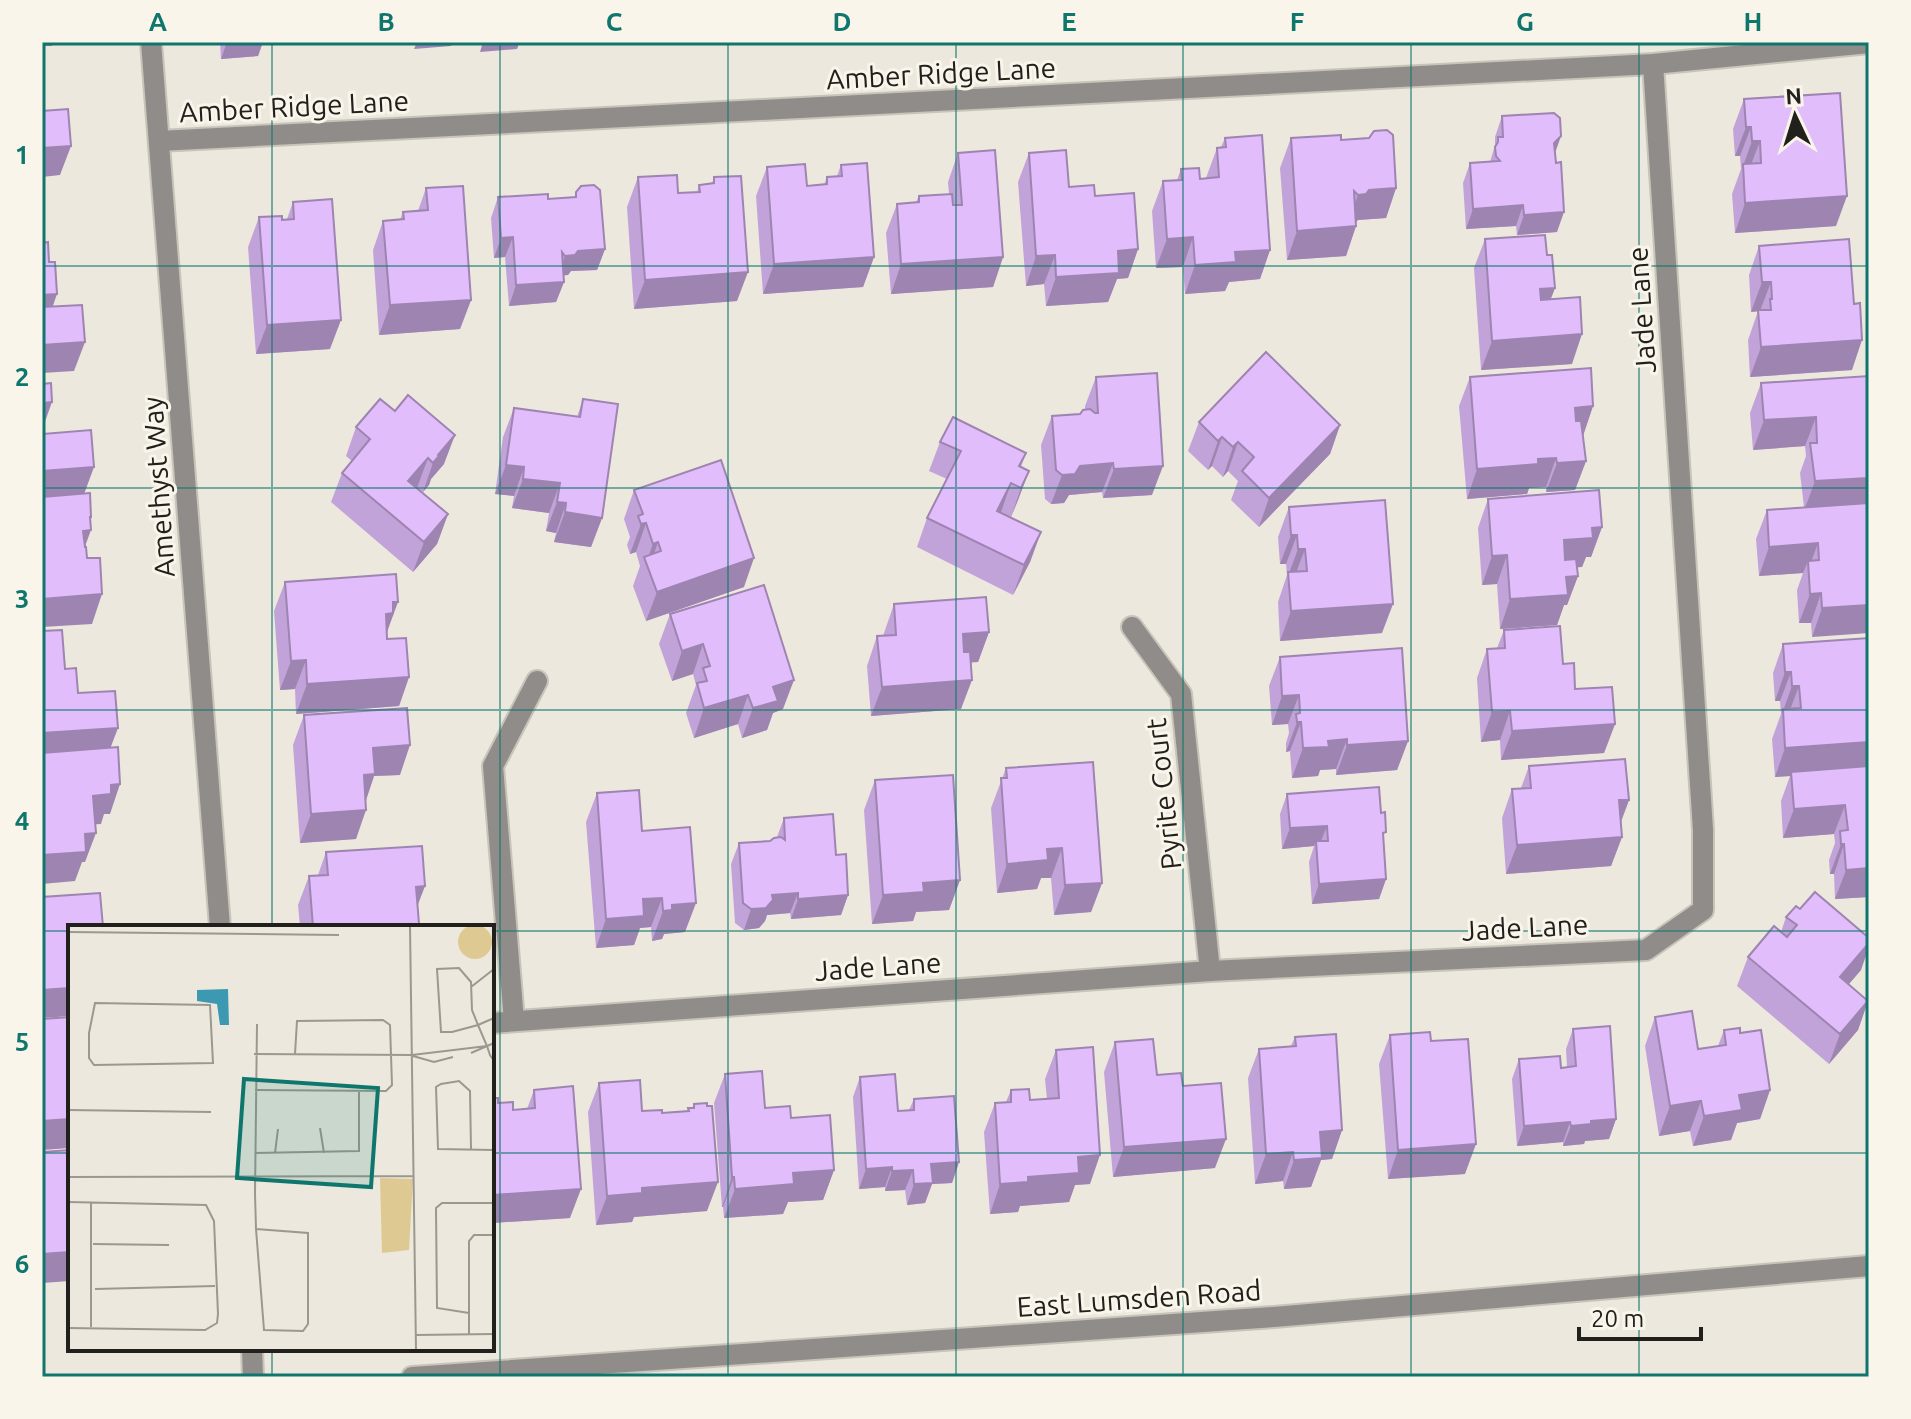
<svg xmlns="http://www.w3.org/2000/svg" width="1911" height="1419" font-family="Ubuntu,sans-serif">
  <rect width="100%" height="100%" fill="#ece8dd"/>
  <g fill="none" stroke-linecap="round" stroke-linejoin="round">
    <g stroke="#c8c4ba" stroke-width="24">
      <g id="minor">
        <path d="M151,42L220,927"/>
        <path d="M159,141L1653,64L1869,43"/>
        <path d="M1132,627L1181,694L1210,971"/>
        <path d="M514,1021L493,766L537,681"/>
        <path d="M492,1023L1210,971L1646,950L1703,910V830L1653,64"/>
        <path d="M252,1349L253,1377"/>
      </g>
    </g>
    <g stroke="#c8c4ba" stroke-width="24">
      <path id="tertiary" d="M412,1377L1274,1317L1869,1266"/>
    </g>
    <use href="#minor" stroke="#908c89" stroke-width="20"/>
    <use href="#tertiary" stroke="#908c89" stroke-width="20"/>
  </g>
  <g fill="#c2a3d9">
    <path d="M220,42H263L258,56L221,59Z"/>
    <path d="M1744,99L1836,226L1735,233L1732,194L1741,169L1740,156H1735L1733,129Z"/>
    <path d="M1502,116L1555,153L1557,232L1517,235L1516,226L1466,229L1463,183L1470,163L1490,162L1495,145V137Z"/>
    <path d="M1225,138L1270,250L1260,279L1229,282L1225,291L1185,294L1183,267L1156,268L1152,211L1163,181L1177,180L1181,169L1200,179L1206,178L1217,148L1221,147Z"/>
    <path d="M1291,138L1341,140L1396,188L1386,218L1358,220L1356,222V226L1346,256L1287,260L1280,168Z"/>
    <path d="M958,153L1003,257L993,287L891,294L886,233L897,204L916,202L919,196L949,194L948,182Z"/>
    <path d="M1029,153L1069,187L1095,196L1138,249L1128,278L1117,279L1108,302L1046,306L1044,284L1026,286L1018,182Z"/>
    <path d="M841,165L874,257L863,287L763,294L756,196L767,167L807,186L824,185L827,177L837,176Z"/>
    <path d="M638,177L678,193L697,192L699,185L712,184L714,177L737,301L634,309L627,207Z"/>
    <path d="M426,188L471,300L460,329L379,335L373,250L383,221L400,220L403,212L418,211Z"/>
    <path d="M576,192L605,249L597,270L571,271L568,275H563L564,282L556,302L509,306L505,257L494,258L491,218L498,197L548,199L574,198Z"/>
    <path d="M293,202L330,349L256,354L248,247L259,217L287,219Z"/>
    <path d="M1485,239L1547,255L1555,288L1550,299L1572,364L1481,370L1474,268Z"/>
    <path d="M1759,246L1852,370L1750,377L1748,340L1758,311L1751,312L1749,275Z"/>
    <path d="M1096,377L1152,495L1103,498L1102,492L1069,495L1064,503L1051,504L1045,499L1041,445L1052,416L1080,414L1085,410V406Z"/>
    <path d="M1470,377L1593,406L1583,435L1586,461L1575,490L1546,492V487L1529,488L1527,494L1467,499L1459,406Z"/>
    <path d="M1869,382V495L1812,637L1811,623H1799L1797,590L1803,573L1759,576L1756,539L1767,510L1804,507L1800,473L1806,456L1805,446L1753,450L1750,413L1761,383Z"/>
    <path d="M583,399L602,518L591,547L554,542L556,533L546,531L549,513L512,508L514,496L495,494L503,437L514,408L577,417Z"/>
    <path d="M1199,422L1340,425L1330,454L1259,527L1231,500L1238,481L1228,471L1223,477L1212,466L1208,470L1188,451Z"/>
    <path d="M356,427L444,464L431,479L429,485L423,492L417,488L448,514L437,544L413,572L331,502L342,473L352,461L346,456Z"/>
    <path d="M940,442L1026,453L1021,467L1029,471L1018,500L1011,517L1041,532L1030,562L1013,595L917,547L927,518L947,479L929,471Z"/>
    <path d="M634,490L744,587L646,621L633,586L640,566L636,552L630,554L627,545L630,537L624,519Z"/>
    <path d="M1488,499L1602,527L1591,557H1586L1582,567H1577L1578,576L1567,605H1564L1557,625L1500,629L1497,584L1482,585L1478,528Z"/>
    <path d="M1289,507L1382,633L1280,641L1278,602L1287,575L1286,564H1280L1278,537Z"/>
    <path d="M285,582L387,631V639L409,677L399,706L296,714L295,689L280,690L274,611Z"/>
    <path d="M894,604L989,632L978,662H971L961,709L871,716L867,666L877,636H883Z"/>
    <path d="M670,614L783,709L773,713L767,730L742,738L738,724L694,738L686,713L696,685L693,674L672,681L659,644Z"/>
    <path d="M1504,630L1563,664L1575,689L1615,724L1604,753L1501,760L1500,740L1481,742L1477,678L1487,649L1497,648Z"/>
    <path d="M1869,638V897L1835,899L1834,874H1830L1829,860L1835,843L1834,834L1783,838L1781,801L1790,776L1775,777L1772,739L1781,714L1780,701H1775L1773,673L1783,644Z"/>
    <path d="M1280,657L1408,741L1397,770L1336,775V769L1320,770L1318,776L1292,778L1290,751L1286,752V743L1289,733L1288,724L1272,725L1269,686Z"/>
    <path d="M304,715L400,775L374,776L366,800L356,839L300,843L293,745Z"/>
    <path d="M1529,766L1629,800L1621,822L1622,837L1611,866L1506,874L1502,818L1512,789L1521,788Z"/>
    <path d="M1006,768L1102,883L1091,912L1054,915L1051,878H1041L1037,889L997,893L991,808Z"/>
    <path d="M875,780L960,880L949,910L916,912L913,921L872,924L864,810Z"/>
    <path d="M597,793L642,831L685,932L664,934L662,939L652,941L651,927L640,928L634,945L596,948L586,822Z"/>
    <path d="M1287,794L1383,841L1386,879L1379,899L1312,904L1309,862L1314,846L1282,849L1280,814Z"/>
    <path d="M784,818L836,855L848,895L841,915L791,919L790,913L767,915L765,921L759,928L744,930L735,923L731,864L739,843L770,841L777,837Z"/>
    <path d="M326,852L418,907V927H300L298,905L309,876L318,875Z"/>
    <path d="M1786,917L1861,970L1849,984L1868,1001L1858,1030L1829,1064L1737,986L1748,957L1781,932Z"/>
    <path d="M1655,1017L1698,1049L1718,1046L1724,1030L1740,1033L1770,1090L1760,1119L1737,1123L1731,1140L1693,1146L1690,1131L1659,1136L1645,1046Z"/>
    <path d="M1573,1029L1616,1119L1609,1139L1585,1141L1584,1144L1563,1146V1142L1517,1146L1512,1079L1519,1059L1561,1068L1567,1067L1566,1049Z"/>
    <path d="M1390,1035L1465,1174L1388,1179L1379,1064Z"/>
    <path d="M1295,1037L1342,1130L1332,1159L1321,1160L1311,1187L1284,1189L1283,1181L1255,1184L1248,1078L1259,1049L1291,1046Z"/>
    <path d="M1115,1042L1157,1075L1215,1168L1113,1177L1104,1072Z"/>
    <path d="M1056,1050L1090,1184L1075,1185L1069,1202L1020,1206L1018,1212L990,1214L984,1132L995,1103L1006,1102L1011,1090L1030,1100L1047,1099L1045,1079Z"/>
    <path d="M725,1074L765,1108L791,1118L834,1170L823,1200L788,1202L783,1214L724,1218L723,1207H722L714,1103Z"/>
    <path d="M860,1077L898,1111L909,1110L914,1099L959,1162L952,1183L932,1184L925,1203L907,1205L905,1190L885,1191V1187L859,1189L853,1097Z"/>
    <path d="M599,1083L642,1111L662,1113L687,1112L688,1108H692L694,1104L707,1211L634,1217L632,1222L596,1225L588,1112Z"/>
    <path d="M534,1090L570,1218L492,1223V1098L498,1103L513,1110L527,1109Z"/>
  </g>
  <g fill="#9e84b0">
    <path d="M42,42H53L52,46H42Z"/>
    <path d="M227,42H263L258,56L221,59Z"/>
    <path d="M417,42H453L451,46L414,49Z"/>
    <path d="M483,42H520L517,49L480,52Z"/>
    <path d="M1746,127H1751L1740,156H1735Z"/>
    <path d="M1561,136L1554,156V143Z"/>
    <path d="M1752,141H1760L1749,170L1743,166Z"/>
    <path d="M71,146L60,175L42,177V148Z"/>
    <path d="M1396,188L1386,218L1358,220L1355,223L1347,224L1358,195L1369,190Z"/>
    <path d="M1847,196L1836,226L1735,233L1745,203Z"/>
    <path d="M1523,205L1516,226L1466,229L1473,209Z"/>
    <path d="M1564,212L1557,232L1517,235L1524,215Z"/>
    <path d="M1356,226L1346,256L1287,260L1297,231Z"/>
    <path d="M513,237L505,257L494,258L501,238Z"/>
    <path d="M1193,237L1183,267L1156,268L1167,239Z"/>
    <path d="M605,249L597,270L571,271L568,275L558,276L565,256L578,251Z"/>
    <path d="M1138,249L1128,278L1117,279L1108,302L1046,306L1056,277L1118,251Z"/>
    <path d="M1270,250L1260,279L1229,282L1225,291L1185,294L1195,265L1235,252Z"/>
    <path d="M1055,255L1044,284L1026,286L1036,256Z"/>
    <path d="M874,257L863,287L763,294L774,264Z"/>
    <path d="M1003,257L993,287L891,294L901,264Z"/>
    <path d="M748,272L737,301L634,309L645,280Z"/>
    <path d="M564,282L556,302L509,306L516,285Z"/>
    <path d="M1762,282H1771L1760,311L1751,312Z"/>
    <path d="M1555,288L1544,317L1530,318L1540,289Z"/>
    <path d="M57,294L47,323H42V295Z"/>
    <path d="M471,300L460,329L379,335L390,305Z"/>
    <path d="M341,320L330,349L256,354L267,325Z"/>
    <path d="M1582,334L1572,364L1481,370L1492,341Z"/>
    <path d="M1862,340L1852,370L1750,377L1761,347Z"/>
    <path d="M85,342L74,371L42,373V345Z"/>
    <path d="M52,402L42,430V403Z"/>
    <path d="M1593,406L1583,436L1564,438L1575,408Z"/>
    <path d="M1816,417L1805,446L1753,450L1764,420Z"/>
    <path d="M1340,425L1330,454L1259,527L1269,498Z"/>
    <path d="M455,435L444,464L431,479L429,485L423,492L433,463L438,455Z"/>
    <path d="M1222,437L1212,466L1208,470L1218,441Z"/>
    <path d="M1238,442L1228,471L1223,477L1233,447Z"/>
    <path d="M428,458L417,488L408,481Z"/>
    <path d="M1556,458L1546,487L1529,488L1527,494L1467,499L1477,469L1538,459Z"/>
    <path d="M1586,461L1575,490L1546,492L1557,463Z"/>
    <path d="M1113,463L1102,492L1069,495L1064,503L1051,504L1062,475L1080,466Z"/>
    <path d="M506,465L524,467L514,496L495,494Z"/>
    <path d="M1163,466L1152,495L1103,498L1114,469Z"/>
    <path d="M94,467L83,497L42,500V471Z"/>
    <path d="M1029,471L1018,500L1011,517L1021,488Z"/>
    <path d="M1869,478V495L1865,507L1804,511L1815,481Z"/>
    <path d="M523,479L560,483L549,513L512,508Z"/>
    <path d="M1011,483L1001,512L997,511Z"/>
    <path d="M557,502L566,503L556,533L546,531Z"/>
    <path d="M565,512L602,518L591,547L554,542Z"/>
    <path d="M448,514L437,544L413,572L424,542Z"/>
    <path d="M90,517H91L86,531L91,530L80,560H73Z"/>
    <path d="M646,523L636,552L630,554L641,524Z"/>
    <path d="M1602,527L1591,557H1586L1582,567L1553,569L1564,540L1592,528Z"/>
    <path d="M1041,532L1030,562L1013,595L1024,565Z"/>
    <path d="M1291,535H1297L1286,564H1280Z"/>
    <path d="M658,542L649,569L646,563L653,544Z"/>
    <path d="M1818,543L1808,570V561L1803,573L1759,576L1769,547Z"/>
    <path d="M1298,549H1305L1294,578L1288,576Z"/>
    <path d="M1507,555L1497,584L1482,585L1492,556Z"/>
    <path d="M754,558L744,587L646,621L657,592Z"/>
    <path d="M1578,576L1567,605H1564L1557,625L1500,629L1510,599L1566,577Z"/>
    <path d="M1821,593L1811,623H1799L1810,594Z"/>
    <path d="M102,594L92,624L42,627V599Z"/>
    <path d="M393,602H398L383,643L386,614Z"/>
    <path d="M1393,604L1382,633L1280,641L1291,611Z"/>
    <path d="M1869,605V633L1812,637L1822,608Z"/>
    <path d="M989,632L978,662L952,664L963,634Z"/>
    <path d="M703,644L693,674L672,681L682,651Z"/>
    <path d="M306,660L295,689L280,690L291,661Z"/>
    <path d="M1785,672H1791L1780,701H1775Z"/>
    <path d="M409,677L399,706L296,714L307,684Z"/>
    <path d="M794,680L783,709L773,713L767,730L742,738L753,708L773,687Z"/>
    <path d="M972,680L961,709L871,716L882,687Z"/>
    <path d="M1792,686H1799L1788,715L1783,711Z"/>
    <path d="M748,695L738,724L694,738L704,708Z"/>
    <path d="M1299,695L1288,724L1272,725L1282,696Z"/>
    <path d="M1510,711L1500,740L1481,742L1492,712Z"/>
    <path d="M1297,722H1301L1290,751L1286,752Z"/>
    <path d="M1615,724L1604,753L1501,760L1512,731Z"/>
    <path d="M118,728L107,757L42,762V733Z"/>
    <path d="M1347,739L1336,769L1320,770L1318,776L1292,778L1303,748L1328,741Z"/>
    <path d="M1408,741L1397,770L1336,775L1347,745Z"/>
    <path d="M1869,742V770L1791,772L1790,776L1775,777L1785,748Z"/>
    <path d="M410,745L400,775L374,776L365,803L353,804L373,748Z"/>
    <path d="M120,784L110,814H104L101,824L82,825L93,796L111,785Z"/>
    <path d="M1619,800H1629L1618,829Z"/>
    <path d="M1845,805L1834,834L1783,838L1794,809Z"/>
    <path d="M366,810L356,839L300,843L311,814Z"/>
    <path d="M1327,826L1319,846L1316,841L1314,846L1282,849L1290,828Z"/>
    <path d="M96,833L85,862H82L75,881L42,884V855L85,834Z"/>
    <path d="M1622,837L1611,866L1506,874L1517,845Z"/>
    <path d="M1841,844H1844L1834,874H1830Z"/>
    <path d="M1062,848L1051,878H1041L1037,889L997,893L1007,864L1047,849Z"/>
    <path d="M1869,868V897L1835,899L1846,870Z"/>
    <path d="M1386,879L1379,899L1312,904L1319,884Z"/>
    <path d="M960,880L949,910L916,912L913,921L872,924L883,895L923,883Z"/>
    <path d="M1102,883L1091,912L1054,915L1065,885Z"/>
    <path d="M425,886L414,915L416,887Z"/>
    <path d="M798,893L790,913L767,915L765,921L759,928L744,930L751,909L772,895Z"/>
    <path d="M848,895L841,915L791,919L798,899Z"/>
    <path d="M662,898L651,927L640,928L634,945L596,948L606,919L643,899Z"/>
    <path d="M696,903L685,932L664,934L662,939L652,941L663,911L672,905Z"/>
    <path d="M419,924L418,927H375Z"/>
    <path d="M1869,943V947L1861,970L1830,1006L1840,977Z"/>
    <path d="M70,988V1016L42,1018V990Z"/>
    <path d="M1868,1001L1858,1030L1829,1064L1840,1034Z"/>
    <path d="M1770,1090L1760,1119L1737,1123L1731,1140L1693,1146L1704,1116L1739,1095Z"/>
    <path d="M1701,1101L1690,1131L1659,1136L1670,1106Z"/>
    <path d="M70,1119V1148L42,1150V1121Z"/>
    <path d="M1616,1119L1609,1139L1585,1141L1584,1144L1563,1146L1571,1126L1591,1121Z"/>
    <path d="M1570,1122L1563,1142L1517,1146L1524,1126Z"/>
    <path d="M1342,1130L1332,1159L1321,1160L1311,1187L1284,1189L1294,1160L1320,1132Z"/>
    <path d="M1226,1139L1215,1168L1113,1177L1124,1147Z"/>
    <path d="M1476,1144L1465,1174L1388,1179L1398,1150Z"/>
    <path d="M1293,1152L1283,1181L1255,1184L1266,1154Z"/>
    <path d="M1100,1155L1090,1184L1075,1185L1069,1202L1020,1206L1018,1212L990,1214L1000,1184L1028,1177L1078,1157Z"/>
    <path d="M959,1162L952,1183L932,1184L925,1203L907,1205L914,1184L931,1164Z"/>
    <path d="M892,1167L885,1187L859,1189L866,1169Z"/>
    <path d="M834,1170L823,1200L788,1202L783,1214L724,1218L735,1189L793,1173Z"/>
    <path d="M913,1170L905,1190L885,1191L892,1171Z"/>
    <path d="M732,1177H734L723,1207H722Z"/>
    <path d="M718,1182L707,1211L634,1217L632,1222L596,1225L607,1196L642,1188Z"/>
    <path d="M581,1189L570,1218L492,1223V1195Z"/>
    <path d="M70,1252V1281L42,1283V1254Z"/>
  </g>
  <g fill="#e1bdfc" stroke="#9e84b0" stroke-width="2">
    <path d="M1840,93L1847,196L1745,203L1743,164L1761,163L1760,141H1752L1751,127H1746L1744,99Z"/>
    <path d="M68,109L71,146L42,148V111Z"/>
    <path d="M1554,113L1560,118L1561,136L1554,143L1556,163L1561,162L1564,212L1524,215L1523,205L1473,209L1470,163L1500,161L1496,156L1495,147L1498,142V137H1503L1502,116Z"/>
    <path d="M1387,130L1393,135L1396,188L1369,190L1366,194L1358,195L1354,191L1356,226L1297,231L1291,138L1341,135V140L1369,138L1374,131Z"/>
    <path d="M1262,135L1270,250L1235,252L1236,262L1195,265L1193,237L1167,239L1163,181L1182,180L1181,169L1199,168L1200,179L1219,177L1217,148L1226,147L1225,138Z"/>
    <path d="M995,150L1003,257L901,264L897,204L919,202V196L952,194L953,205H962L958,153Z"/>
    <path d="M1066,150L1069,187L1094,185L1095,196L1134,193L1138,249L1118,251L1119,273L1056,277L1055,255L1036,256L1029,153Z"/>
    <path d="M867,163L874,257L774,264L767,167L805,164L807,186L827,184V177L842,176L841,165Z"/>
    <path d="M677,175L678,193L700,192L699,185L714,183V177L741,176L748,272L645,280L638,177Z"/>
    <path d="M594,185L600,190L605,249L578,251L575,255L565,256L562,252L564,282L516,285L513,237L501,238L498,197L548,194V199L576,197V192L581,186Z"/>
    <path d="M463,186L471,300L390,305L383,221L404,219L403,212L428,210L426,188Z"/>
    <path d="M332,199L341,320L267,325L259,217L282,216V220L294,219L293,202Z"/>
    <path d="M1545,235L1547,255H1552L1555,288L1540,289L1541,300L1580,297L1582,334L1492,341L1485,239Z"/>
    <path d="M1849,239L1854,304L1860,303L1862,340L1761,347L1758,310H1771L1770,299H1772L1771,282H1762L1759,246Z"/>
    <path d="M48,242L49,262H55L57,294L42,295L43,307L82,305L85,342L42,345V243Z"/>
    <path d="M1266,352L1340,425L1269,498L1242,471L1254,457L1238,442L1233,447L1222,437L1218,441L1199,422Z"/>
    <path d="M1591,368L1593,406L1575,408L1576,421H1581L1586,461L1557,463L1556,458L1538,459V464L1477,469L1470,377Z"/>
    <path d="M1157,373L1163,466L1114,469L1113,463L1080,466L1075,474L1062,475L1056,470L1052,416L1080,414L1083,410L1090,409L1095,413H1098L1096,377Z"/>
    <path d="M1869,376V478L1815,481L1810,443H1817L1816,417L1764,420L1761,383Z"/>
    <path d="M51,383L52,402L42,403V384Z"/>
    <path d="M408,395L455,435L438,455L439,456L433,463L428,458L408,481L448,514L424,542L342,473L370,439L356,427L380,399L395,411Z"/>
    <path d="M583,399L618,404L602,518L565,512L566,503L557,502L560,483L523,479L524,467L506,465L514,408L580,417Z"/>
    <path d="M953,417L1026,453L1019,466L1029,471L1021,488L1011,483L997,511L1041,532L1024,565L927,518L961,451L940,442Z"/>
    <path d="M42,419L43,434L91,430L94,467L42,471Z"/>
    <path d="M721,460L754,558L657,592L644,557L661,551L658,542L653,544L646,523L641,524L638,516L643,514L634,490Z"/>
    <path d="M1599,490L1602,527L1592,528L1593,538L1564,540L1565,560L1576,559L1578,576L1566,577L1568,595L1510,599L1507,555L1492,556L1488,499Z"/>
    <path d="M90,493L91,517H90L91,530L83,531L85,547H86L87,558H100L102,594L42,599V497Z"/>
    <path d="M1385,500L1393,604L1291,611L1288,572L1307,571L1305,549H1298L1297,535H1291L1289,507Z"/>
    <path d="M1869,503V605L1822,608L1821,593L1810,594L1808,561L1819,560L1818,543L1769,547L1767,510Z"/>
    <path d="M396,574L398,602H393V613L386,614L387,639L406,638L409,677L307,684L306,660L291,661L285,582Z"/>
    <path d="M764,585L794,680L773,687L778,701L753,708L748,695L704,708L697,683L707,681L703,668L710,666L703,644L682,651L670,614Z"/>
    <path d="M986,597L989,632L963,634L964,652H970L972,680L882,687L877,636L896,635L894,604Z"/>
    <path d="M1560,626L1563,664L1574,663L1575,689L1612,687L1615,724L1512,731L1510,711L1492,712L1487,649L1505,648L1504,630Z"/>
    <path d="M62,630L65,669L76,668L78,693L115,691L118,728L42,733V631Z"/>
    <path d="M1869,638V742L1785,748L1783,709L1801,708L1799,686H1792L1791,672H1785L1783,644Z"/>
    <path d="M1402,648L1408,741L1347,745V739L1328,741L1329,747L1303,748L1301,722H1297L1296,714L1300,713L1299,695L1282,696L1280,657Z"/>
    <path d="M407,708L410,745L373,748L375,774L364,775L366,810L311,814L304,715Z"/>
    <path d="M118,747L120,784L111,785V794L93,796L96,833L85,834L86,852L42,855V753Z"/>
    <path d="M1625,759L1629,800H1619L1622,837L1517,845L1512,789L1531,788L1529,766Z"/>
    <path d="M1093,762L1102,883L1065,885L1062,848L1047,849L1048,860L1007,864L1001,778H1007L1006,768Z"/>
    <path d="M1869,766V868L1846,870L1844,844H1841L1840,831L1848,830L1845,805L1794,809L1791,772Z"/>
    <path d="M953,775L960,880L923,883L924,892L883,895L875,780Z"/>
    <path d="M1379,787L1381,813L1385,812L1386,832L1383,833L1386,879L1319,884L1316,841H1328L1327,826L1290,828L1287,794Z"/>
    <path d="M639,790L642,831L690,827L696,903L672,905V910L663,911L662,898L643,899L644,916L606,919L597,793Z"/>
    <path d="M833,814L836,855L846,854L848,895L798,899V893L772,895L773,900L766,908L751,909L743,903L739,843L770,841L774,838L781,837L785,840L784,818Z"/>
    <path d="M422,846L425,886L416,887L419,924L375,927H313L309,876L328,875L326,852Z"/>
    <path d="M1815,892L1869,938V943L1840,977L1868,1001L1840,1034L1748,957L1774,926L1787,937L1797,925L1786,917L1796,906L1800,909Z"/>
    <path d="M100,893L103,927H70V988L42,990V897Z"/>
    <path d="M1692,1011L1698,1049L1726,1045L1724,1030L1740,1028V1033L1761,1030L1770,1090L1739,1095L1742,1110L1704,1116L1701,1101L1670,1106L1655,1017Z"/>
    <path d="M70,1017V1119L42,1121V1019Z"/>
    <path d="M1610,1026L1616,1119L1591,1121V1124L1571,1126L1570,1122L1524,1126L1519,1059L1560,1056L1561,1068L1576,1066L1573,1029Z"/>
    <path d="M1430,1032L1431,1041L1468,1039L1476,1144L1398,1150L1390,1035Z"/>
    <path d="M1336,1034L1342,1130L1320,1132L1322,1158L1294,1160L1293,1152L1266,1154L1259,1049L1296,1046L1295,1037Z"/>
    <path d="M1153,1039L1157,1075L1181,1073L1183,1086L1221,1083L1226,1139L1124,1147L1115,1042Z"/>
    <path d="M1093,1047L1100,1155L1078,1157L1079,1173L1028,1177V1182L1000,1184L995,1103L1011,1102V1090L1029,1089L1030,1100L1059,1098L1056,1050Z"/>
    <path d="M762,1071L765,1108L790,1106L791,1118L830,1115L834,1170L793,1173L794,1184L735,1189L734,1177H732L725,1074Z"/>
    <path d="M895,1074L898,1111L914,1110V1099L954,1096L959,1162L931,1164L933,1183L914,1184L913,1170L892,1171V1167L866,1169L860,1077Z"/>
    <path d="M640,1080L642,1111L662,1110V1113L689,1111L688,1108H694V1104L707,1103V1106H712L718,1182L642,1188V1193L607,1196L599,1083Z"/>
    <path d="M573,1086L581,1189L492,1195V1098H498V1103L513,1102V1110L535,1108L534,1090Z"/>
    <path d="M70,1150V1252L42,1254V1156H44L43,1152Z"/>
  </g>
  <path fill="none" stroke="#0f766e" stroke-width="2" stroke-opacity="0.55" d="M272,42V927M500,42V1377M728,42V1377M956,42V1377M1183,42V1377M1411,42V1377M1639,42V1377M42,266H1869M42,488H1869M42,710H1869M42,931H70M492,931H1869M42,1153H70M492,1153H1869M272,1349V1377"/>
  <g text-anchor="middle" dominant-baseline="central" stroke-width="6" stroke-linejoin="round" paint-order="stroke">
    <g font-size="28" fill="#22201d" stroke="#faf5ea">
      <text transform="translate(941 73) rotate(-3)">Amber Ridge Lane</text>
      <text transform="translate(294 106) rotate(-3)">Amber Ridge Lane</text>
      <text transform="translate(1641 310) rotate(-94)">Jade Lane</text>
      <text transform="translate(158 487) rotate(-94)">Amethyst Way</text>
      <text transform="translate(1163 794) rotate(-96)">Pyrite Court</text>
      <text transform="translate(1525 927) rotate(-3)">Jade Lane</text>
      <text transform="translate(878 966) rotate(-4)">Jade Lane</text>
      <text transform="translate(1139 1298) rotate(-4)">East Lumsden Road</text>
    </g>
  </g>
  <g transform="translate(68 925)">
    <rect width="426" height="426" fill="#ece8dd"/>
    <path d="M390 17a17 17 0 1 1 34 0a17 17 0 1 1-34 0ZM312,253L345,254L341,325L314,328Z" fill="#dfc993"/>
    <path d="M160,64L161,100H152L149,79L129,76V65Z" fill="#3c99b1"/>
    <path fill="none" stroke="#9b9890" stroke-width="2" d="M342,1L348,425M0,7L271,10M403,62L426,44M27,78L142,80L145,138L26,140L21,133V108ZM426,93L410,100L384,107H373L369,44L391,43L403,57L404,85L410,100L419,121L422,130L426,136M403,128L426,118M186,129L344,130L419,121M345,131L366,137L385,132M187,165L318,166L324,160L322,100L315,95L229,96L227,129M0,185L143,187M252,203L256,228M403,224L402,166L391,156L373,159L368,162L370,224L426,225M187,228L291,226V167M207,228L210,204M0,252L346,251M187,256V269L189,99M187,269L188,304M0,277L138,280L146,296L150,389L149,398L137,405L0,403M23,277V402M188,304L240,308V399L235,406L196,405ZM25,319L101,320M27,364L147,361M401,388L369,383L368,283L374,278H426M401,409V316L406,310H426M347,410L426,409"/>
    <path fill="#0f766e" fill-opacity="0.15" stroke="#0f766e" stroke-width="4" d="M176,154L310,163L303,262L169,253Z"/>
    <rect width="426" height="426" fill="none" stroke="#22201d" stroke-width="4"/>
  </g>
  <rect width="1911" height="1419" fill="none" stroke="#faf5ea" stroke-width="88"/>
  <g transform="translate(1795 116) rotate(356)" stroke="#faf5ea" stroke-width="6" paint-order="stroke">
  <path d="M0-6L14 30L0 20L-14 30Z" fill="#22201d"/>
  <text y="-12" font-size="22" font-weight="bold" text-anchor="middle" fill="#22201d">N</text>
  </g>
  <path d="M1579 1327v12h122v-12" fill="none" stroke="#22201d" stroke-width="4"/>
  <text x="1591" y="1327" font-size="24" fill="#22201d" stroke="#faf5ea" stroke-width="6" paint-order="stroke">20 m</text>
  <rect x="44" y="44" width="1823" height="1331" fill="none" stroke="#0f766e" stroke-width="3"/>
  <g font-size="26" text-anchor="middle" font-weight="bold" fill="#0f766e">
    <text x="158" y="31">A</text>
    <text x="386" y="31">B</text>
    <text x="614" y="31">C</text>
    <text x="842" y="31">D</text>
    <text x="1069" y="31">E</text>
    <text x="1297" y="31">F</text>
    <text x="1525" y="31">G</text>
    <text x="1753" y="31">H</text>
    <text x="22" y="164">1</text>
    <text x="22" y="386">2</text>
    <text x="22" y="608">3</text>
    <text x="22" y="830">4</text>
    <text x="22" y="1051">5</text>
    <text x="22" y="1273">6</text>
  </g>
</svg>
